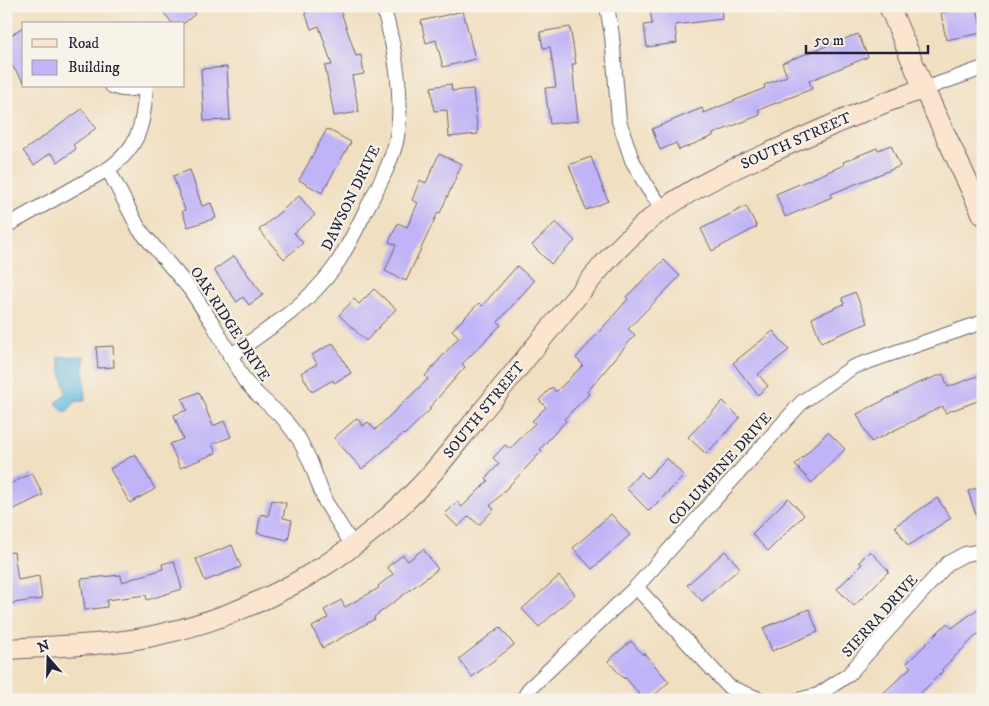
<svg xmlns="http://www.w3.org/2000/svg" width="989" height="706" font-family="'IM FELL DW Pica',serif">
  <rect width="100%" height="100%" fill="#f7f3e8"/>
  <filter id="ink" filterUnits="userSpaceOnUse"><feTurbulence type="fractalNoise" baseFrequency=".02" numOctaves="2"/><feDisplacementMap in="SourceGraphic" scale="10" xChannelSelector="R" yChannelSelector="G"/><feConvolveMatrix kernelMatrix="1 2 1 2 8 2 1 2 1" color-interpolation-filters="sRGB"/></filter>
  <filter id="wash" filterUnits="userSpaceOnUse"><feTurbulence type="fractalNoise" baseFrequency=".0096" numOctaves="4" result="noise"/><feDisplacementMap in="SourceGraphic" scale="20" xChannelSelector="R" yChannelSelector="G"/><feGaussianBlur stdDeviation="1.12" result="paint"/><feColorMatrix in="noise" values="0 0 0 0 0 0 0 0 0 0 0 0 0 0 0 0 0 1.4 0 .05"/><feComposite in="paint" operator="in"/></filter>
  <g filter="url(#wash)">
    <rect width="100%" height="100%" fill="#f1dfc1"/>
    <path fill="#65bbe2" stroke="#446e8e" d="M84,356L85,401H77L65,413L56,403L66,393L58,357Z"/>
    <g fill="none" stroke-linecap="round" stroke-linejoin="round">
      <path stroke="#65bbe2" stroke-width="5" d="M978,700L983,695"/>
    </g>
    <g id="blocks">
      <g fill="#c0b3f7">
        <path d="M158,6H188L195,14L183,24H173Z"/>
        <path d="M312,6H339L356,56L361,55L364,74L352,76L359,112L334,116L325,66L332,65L319,26L311,29L305,12L313,10Z"/>
        <path d="M661,6H721L722,19L675,25L677,43L647,47L644,25L652,24L650,8Z"/>
        <path d="M962,6H977L982,33L946,40L941,13L962,9Z"/>
        <path d="M463,11L475,59L443,67L436,40L426,43L421,21Z"/>
        <path d="M24,26V82L6,58V44L12,40L9,37Z"/>
        <path d="M570,27L576,64H572L578,121L550,124L545,88L556,87L550,47L543,48L540,32Z"/>
        <path d="M858,34L868,57L809,81L812,89L758,110L760,115L713,134V136L679,150L676,143L660,150L652,129L702,108L704,113L765,88L764,85L787,76L782,63Z"/>
        <path d="M227,67L230,120L204,121L201,69Z"/>
        <path d="M451,84L452,91L473,89L478,134L449,137L447,110L434,111L431,87Z"/>
        <path d="M82,109L96,128L73,145L76,149L58,162L51,153L34,165L23,151Z"/>
        <path d="M327,129L351,142L322,193L299,180Z"/>
        <path d="M891,145L900,166L831,194L832,197L785,217L776,194L844,165L843,162L877,148L878,150Z"/>
        <path d="M439,154L462,164L440,213L438,212L406,281L385,271L396,245L389,242L398,223L407,227L418,203L412,200L420,180L426,183Z"/>
        <path d="M591,157L608,201L586,210L569,165Z"/>
        <path d="M190,170L202,206L211,203L216,218L188,227L182,211L185,210L173,176Z"/>
        <path d="M299,196L315,215L294,233L303,243L284,259L259,230Z"/>
        <path d="M746,206L757,227L712,251L701,229Z"/>
        <path d="M556,222L575,241L551,264L532,245Z"/>
        <path d="M234,256L263,295L249,305L243,297L237,302L214,270Z"/>
        <path d="M664,260L680,276L628,329L635,335L587,392L589,394L564,419L566,421L540,449L542,451L490,506L494,509L479,525L469,516L458,527L445,514L457,502L462,507L488,481L486,478L499,464L493,458L505,445L510,449L535,423L532,421L546,407L539,400L552,387L556,392L583,365L576,358L628,299L626,297Z"/>
        <path d="M517,266L534,281L498,322L501,325L462,364L465,367L429,408L431,409L404,435L403,434L362,469L334,438L357,418L363,426L368,422L375,430L428,379L425,376L459,337L452,330L479,303L482,306Z"/>
        <path d="M374,289L396,309L366,341L339,315L354,299L359,304Z"/>
        <path d="M855,292L868,323L821,342L812,318L844,304L842,298Z"/>
        <path d="M773,331L789,350L758,374L768,386L758,395L733,363Z"/>
        <path d="M333,343L351,373L334,383L333,380L312,392L301,373L317,364L312,355Z"/>
        <path d="M113,346L114,367L98,368L96,347Z"/>
        <path d="M943,374L948,387L983,374V399L945,413L943,406L871,442L857,414L916,384Z"/>
        <path d="M199,392L213,426L224,421L231,437L212,444L216,453L180,468L170,444L183,439L174,415L187,410L182,399Z"/>
        <path d="M723,401L740,418L706,454L688,437Z"/>
        <path d="M828,432L845,449L812,483L795,465Z"/>
        <path d="M135,454L155,489L130,503L110,469Z"/>
        <path d="M667,458L684,476L649,511L626,488L641,472L647,478Z"/>
        <path d="M32,473L43,495L6,513V486Z"/>
        <path d="M983,486V526L980,527L968,491Z"/>
        <path d="M788,498L804,515L768,551L752,534Z"/>
        <path d="M937,498L951,518L908,546L895,526Z"/>
        <path d="M272,500L286,503L283,518L292,520L288,540L257,533L261,514L268,516Z"/>
        <path d="M611,514L630,535L592,569L573,548Z"/>
        <path d="M232,545L241,567L205,581L196,559Z"/>
        <path d="M423,549L438,569L374,617L375,619L323,648L312,627L328,618L324,610L341,600L345,607L379,588L378,586L393,574L387,567L403,555L408,561Z"/>
        <path d="M725,551L740,568L702,601L687,585Z"/>
        <path d="M870,551L889,571L854,606L837,589L862,564L859,562Z"/>
        <path d="M14,552L18,580L39,576L42,599L6,604V553Z"/>
        <path d="M174,561L182,589L147,600L146,595L107,600V607L85,610L81,579L121,575L122,582L163,569L162,564Z"/>
        <path d="M559,576L575,594L539,627L522,609Z"/>
        <path d="M983,605V629L942,669L943,671L914,700H876L911,667L907,663L947,623L952,628Z"/>
        <path d="M809,609L818,632L772,651L763,628Z"/>
        <path d="M500,627L514,645L472,677L459,659Z"/>
        <path d="M631,641L643,655L644,653L669,682L649,700H644L625,677L624,679L608,661Z"/>
      </g>
    </g>
  </g>
  <g filter="url(#ink)">
    <use href="#blocks" fill-opacity="0" stroke="#6a646a" stroke-width="1"/>
    <g fill="none" stroke-linecap="round" stroke-linejoin="round">
      <g stroke="#6a646a" stroke-width="16">
        <g id="street">
          <path d="M607,6L612,36L619,121L632,160L647,187L663,209"/>
          <path d="M112,86C123,91 132,90 143,86"/>
          <path d="M924,89L983,68"/>
          <path d="M108,169L139,229L190,289L213,324L244,380L257,394L284,419L299,439L310,461L325,501L353,546"/>
          <path d="M6,226L108,169C141,146 143,123 146,86"/>
          <path d="M230,356C267,330 307,305 334,268C347,249 357,228 367,208C378,187 390,165 396,142C405,98 395,49 383,6"/>
          <path d="M636,587L729,687L761,700"/>
          <path d="M523,700L529,689L636,587L802,402L853,367L983,322"/>
          <path d="M798,700L818,695L848,675L948,563L965,554L983,551"/>
        </g>
      </g>
      <g stroke="#6a646a" stroke-width="22">
        <g id="secondary">
          <path d="M889,6L924,89L983,215"/>
          <path d="M6,649C55,646 105,646 153,636C258,614 352,560 425,481C448,456 468,428 490,402C528,356 565,310 603,265C622,244 642,224 665,208C709,177 759,158 807,136C846,119 884,101 924,89"/>
        </g>
      </g>
      <use href="#street" stroke="#fff" stroke-width="14"/>
      <use href="#secondary" stroke="#fce5cf" stroke-width="20"/>
    </g>
  </g>
  <g text-anchor="middle" dominant-baseline="central" stroke-width="4.5" stroke-linejoin="round" paint-order="stroke">
    <g font-size="15" fill="#22223b" stroke="#f7f3e8">
      <text transform="translate(796 141) rotate(-24)">SOUTH STREET</text>
      <text transform="translate(351 198) rotate(-64)">DAWSON DRIVE</text>
      <text transform="translate(230 324) rotate(57)">OAK RIDGE DRIVE</text>
      <text transform="translate(484 410) rotate(-51)">SOUTH STREET</text>
      <text transform="translate(720 469) rotate(-48)">COLUMBINE DRIVE</text>
      <text transform="translate(880 616) rotate(-48)">SIERRA DRIVE</text>
    </g>
  </g>
  <rect width="989" height="706" fill="none" stroke="#f7f3e8" stroke-width="25"/>
  <rect x="22" y="22" width="162" height="65" fill="#f7f3e8" stroke="#a29fa3"/>
  <rect x="32" y="39" width="25" height="8" fill="#fce5cf" stroke="#a29fa3"/>
  <text x="68" y="48" font-size="15" fill="#22223b">Road</text>
  <rect x="32" y="60" width="25" height="15" fill="#c0b3f7" stroke="#a29fa3"/>
  <text x="68" y="72" font-size="15" fill="#22223b">Building</text>
  <g transform="translate(48 658) rotate(340)" stroke="#f7f3e8" stroke-width="4" paint-order="stroke">
  <path d="M0-4L9 19L0 12L-9 19Z" fill="#22223b"/>
  <text y="-8" font-size="14" font-weight="bold" text-anchor="middle" fill="#22223b">N</text>
  </g>
  <path d="M806 45v8h122v-8" fill="none" stroke="#22223b" stroke-width="2.5"/>
  <text x="814" y="45" font-size="15" fill="#22223b" stroke="#f7f3e8" stroke-width="4" paint-order="stroke">50 m</text>
</svg>
